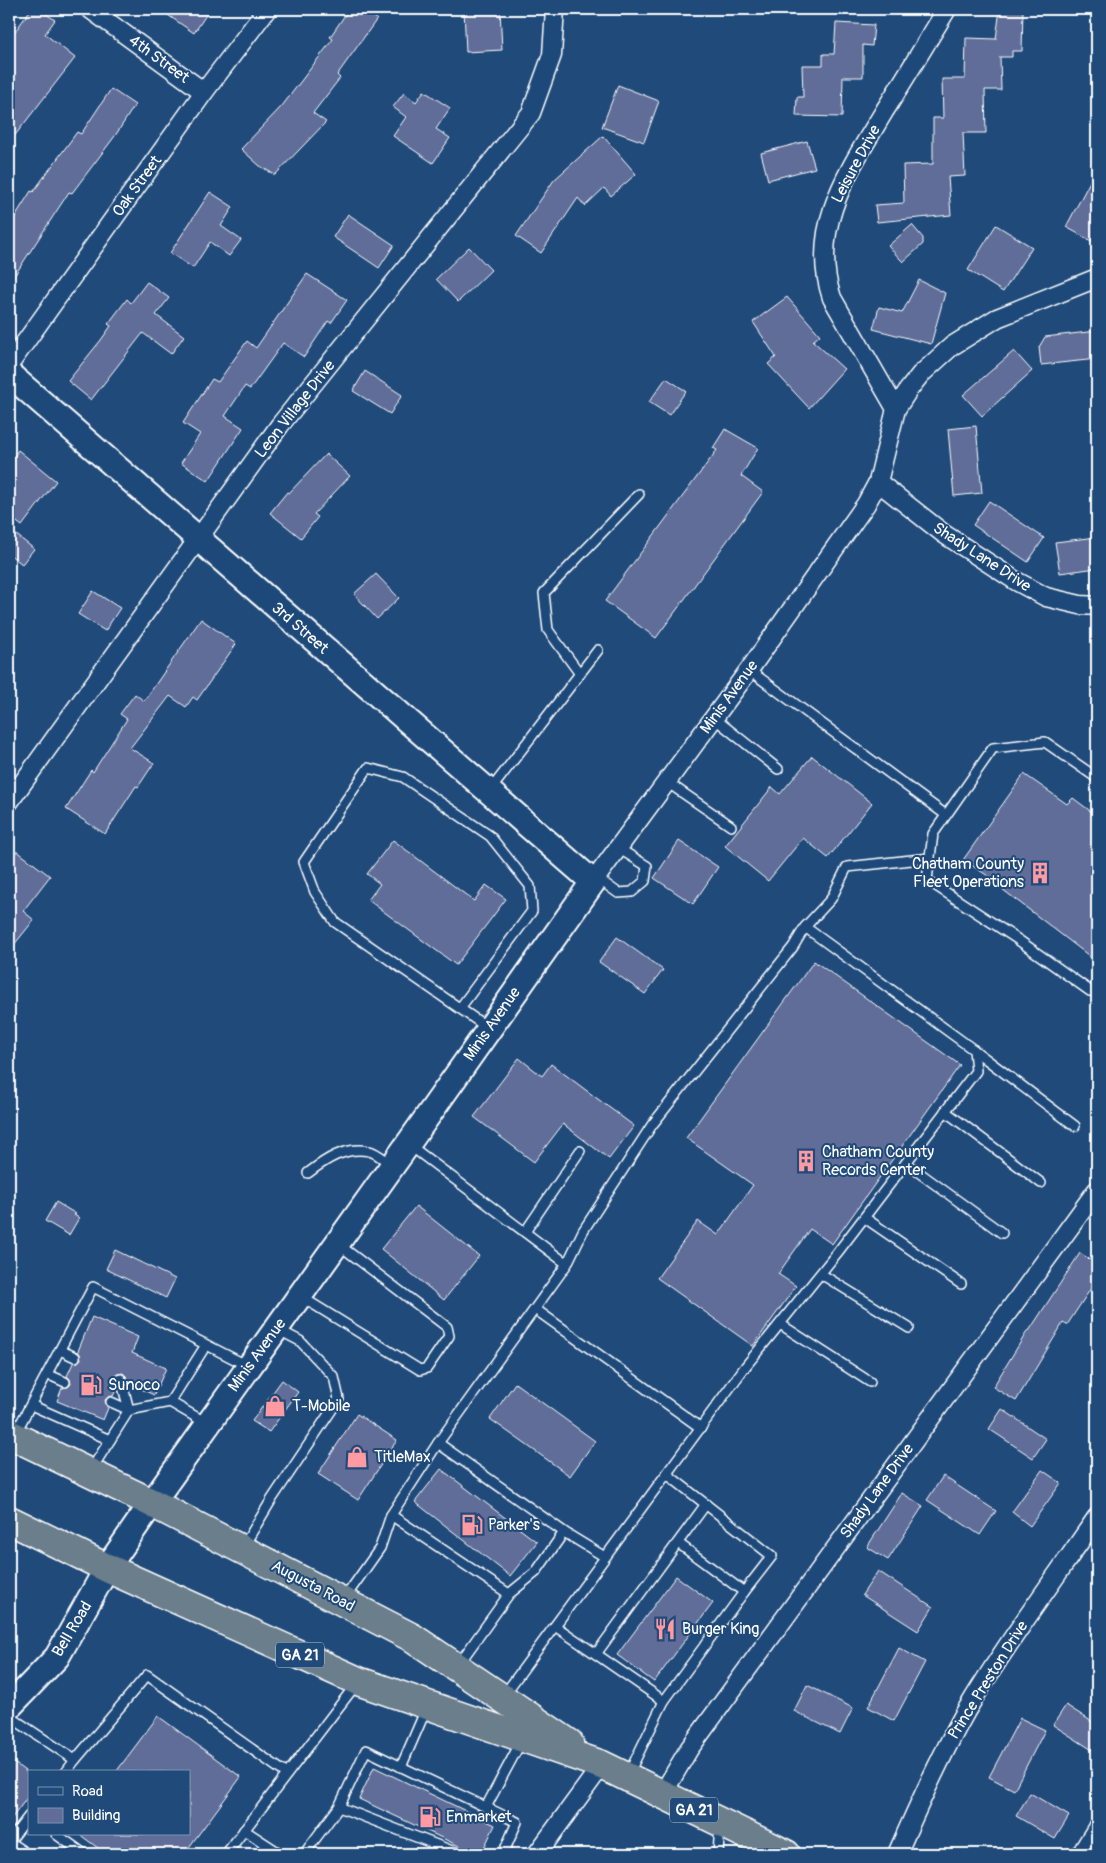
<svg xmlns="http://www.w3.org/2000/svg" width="1106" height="1863" font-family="Pangolin,sans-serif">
  <rect width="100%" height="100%" fill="#1f4a7a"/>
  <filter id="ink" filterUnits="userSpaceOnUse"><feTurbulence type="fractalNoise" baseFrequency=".02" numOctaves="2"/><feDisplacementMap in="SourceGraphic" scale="10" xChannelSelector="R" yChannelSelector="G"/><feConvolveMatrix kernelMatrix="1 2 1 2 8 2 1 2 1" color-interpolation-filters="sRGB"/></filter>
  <g filter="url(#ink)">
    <g fill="#616d98" stroke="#fff">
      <path d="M31,9H39L55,20L45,34L75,58L9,143V40Z"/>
      <path d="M159,9H210L194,33Z"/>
      <path d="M349,9H363L377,19L337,75L340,78L313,113L326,122L275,175L260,166L241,149L282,106L333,39L330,37Z"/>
      <path d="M464,9H500L502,50L466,52Z"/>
      <path d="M1000,9H1023L1022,51H1012V57H1000L1001,90H985L986,133H963L965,176L948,177L951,215L877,222L875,205L904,203L903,165L933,164V118H943L942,79H965L966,38L996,39Z"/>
      <path d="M836,23L874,25L872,46L863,45V77H843L842,117L796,116L797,97H803L802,65H823V54H834Z"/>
      <path d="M618,85L659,101L644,142L602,127Z"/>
      <path d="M111,89L135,105L115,136L72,193L69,192L9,284V226L31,191L33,192L77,132L81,134Z"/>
      <path d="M424,91L450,108L436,129L450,138L433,163L393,136L406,117L393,107L404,93L416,102Z"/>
      <path d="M603,136L636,174L611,196L604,188L585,206L578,198L541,253L516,236L554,180Z"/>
      <path d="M807,141L815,168L768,180L761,153Z"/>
      <path d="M1097,168V244L1066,227Z"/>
      <path d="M210,192L233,207L221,226L241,240L229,256L210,242L193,268L170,253Z"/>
      <path d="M348,214L394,245L379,268L333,237Z"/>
      <path d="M912,225L923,238V244L903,262L888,246Z"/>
      <path d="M996,225L1032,247L1003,292L968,270Z"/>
      <path d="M469,247L491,270L458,302L436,279Z"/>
      <path d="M307,274L347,300L331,323L328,321L304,357L283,343L250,389L245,386L225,416L243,428L208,481L181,463L200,434L183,423L212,379L218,382L247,341L256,348Z"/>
      <path d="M919,280L945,293L931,344L873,329L879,307L902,313Z"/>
      <path d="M147,282L169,298L156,315L184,336L171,354L143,333L91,400L68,381L101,340L111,326L108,324L127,299L131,303Z"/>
      <path d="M787,297L820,335L813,341L844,369L809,408L768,364L776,357L753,322Z"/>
      <path d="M1097,331V359L1041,365L1039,347L1045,337Z"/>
      <path d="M1014,351L1032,371L982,416L963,395Z"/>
      <path d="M365,371L402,395L390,414L353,391Z"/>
      <path d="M666,378L686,391L669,415L649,402Z"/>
      <path d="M976,426L982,493L954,496L948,429Z"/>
      <path d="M725,429L758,448L741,476L763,492L656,638L605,601L717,450L713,448Z"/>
      <path d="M18,450L56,481L22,526L9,516V464Z"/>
      <path d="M326,454L350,476L314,514L318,517L301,538L270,513L287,492L289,493Z"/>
      <path d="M989,501L1044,538L1028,562L973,525Z"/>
      <path d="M9,529L34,549L22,564L9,554Z"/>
      <path d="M1097,537V568L1060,573L1055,542Z"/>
      <path d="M376,574L399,598L377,619L354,594Z"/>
      <path d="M93,591L120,608L105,631L78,614Z"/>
      <path d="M201,619L236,644L197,700L193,697L186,707L170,696L130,748L154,763L138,787L136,786L105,834L66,809L91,770L93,772L127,719L120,714L135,694L144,701Z"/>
      <path d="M812,756L872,803L828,858L803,838L768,881L725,846L772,787L780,794Z"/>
      <path d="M1024,774L1067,804L1073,798L1097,816V962L1002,889L1004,886L963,860Z"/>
      <path d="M393,840L474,901L486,885L506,899L456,965L368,900L380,884L367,874Z"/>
      <path d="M679,841L718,867L693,904L654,878Z"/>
      <path d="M17,851L50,876L23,911L34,920L9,951V862Z"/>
      <path d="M617,937L663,970L645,994L599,962Z"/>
      <path d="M814,961L960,1065L832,1244L810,1229L778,1274L796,1286L753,1346L657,1278L698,1221L718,1235L753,1185L686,1138Z"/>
      <path d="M519,1058L542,1076L551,1064L634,1126L609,1159L563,1124L534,1162L474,1117Z"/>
      <path d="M56,1202L76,1214L74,1215L79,1218L69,1235L45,1221Z"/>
      <path d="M416,1206L479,1256L444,1300L381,1249Z"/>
      <path d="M115,1250L175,1279L166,1298L106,1269Z"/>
      <path d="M1080,1253L1097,1264V1279L1067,1325L1063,1323L1016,1401L993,1387L1028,1330L1029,1331Z"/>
      <path d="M92,1317L138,1337L132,1353L166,1368L154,1395L128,1383L127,1377L123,1373L117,1374L115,1378L117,1388L113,1396L108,1397L105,1400L106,1405L108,1408L103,1420L57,1401L62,1388L68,1387L71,1384L70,1379L67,1376L73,1363L78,1362L81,1359L80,1354L78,1351Z"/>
      <path d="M282,1380L298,1392L269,1432L252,1421Z"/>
      <path d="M515,1383L595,1441L570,1476L490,1419Z"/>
      <path d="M1002,1409L1046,1439L1033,1458L989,1429Z"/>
      <path d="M357,1414L397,1440L358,1500L318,1474Z"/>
      <path d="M441,1469L537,1542L510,1576L415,1502Z"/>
      <path d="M1042,1470L1061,1483L1030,1526L1012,1512Z"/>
      <path d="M943,1476L996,1511L980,1535L927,1500Z"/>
      <path d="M902,1493L923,1506L888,1560L867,1547Z"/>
      <path d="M878,1571L933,1607L918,1631L862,1595Z"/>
      <path d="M676,1576L713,1603L654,1682L617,1655Z"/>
      <path d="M899,1648L925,1662L894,1721L868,1707Z"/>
      <path d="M807,1685L853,1708L840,1734L794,1711Z"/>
      <path d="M1066,1705L1097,1725V1753L1053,1725Z"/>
      <path d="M158,1716L241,1777L184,1854H106L79,1834H189V1772H116Z"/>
      <path d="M1020,1718L1045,1730L1014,1790L989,1777Z"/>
      <path d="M9,1759L29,1774V1795L9,1822Z"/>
      <path d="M374,1767L495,1825L481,1854H476L359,1799Z"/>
      <path d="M1030,1793L1069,1816L1055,1839L1016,1816Z"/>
    </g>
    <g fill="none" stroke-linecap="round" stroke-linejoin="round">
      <g stroke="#fff" stroke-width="12">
        <g id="lane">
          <path d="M749,670L946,815"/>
          <path d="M580,674L548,630L544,593L639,494"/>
          <path d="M714,718L778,769"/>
          <path d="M1097,778L1045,742L993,748L933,834L927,880L1017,939L1090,991L1097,992"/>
          <path d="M667,782L731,826"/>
          <path d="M489,792L598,650"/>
          <path d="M596,877L618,893L632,892L645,881L647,866L618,848"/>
          <path d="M805,927L831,899L847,867L930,858"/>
          <path d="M460,1008L532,911L530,886L490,836L403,777L368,768L304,862L315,892L335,922L488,1028"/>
          <path d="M974,1050L1075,1126"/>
          <path d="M945,1111L1041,1183"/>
          <path d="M408,1144L567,1264"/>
          <path d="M906,1163L1002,1233"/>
          <path d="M308,1173C325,1160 345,1146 369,1151C376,1152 386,1161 392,1165"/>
          <path d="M865,1218L961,1284"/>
          <path d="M525,1232L580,1151"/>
          <path d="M821,1274L909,1328"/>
          <path d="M300,1296L420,1370L427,1368L449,1336L447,1327L338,1244"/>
          <path d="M535,1309L701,1428"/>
          <path d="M780,1324L870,1382"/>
          <path d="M60,1350L75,1357"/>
          <path d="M47,1374L65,1382"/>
          <path d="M121,1379L129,1410"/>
          <path d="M111,1402L129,1410"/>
          <path d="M170,1402L206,1345"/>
          <path d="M31,1405L110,1440"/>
          <path d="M15,1434L93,1287L248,1366"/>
          <path d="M438,1443L567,1264L583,1231L652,1125L793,947L805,927L974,1050L976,1071L837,1253L745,1367L504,1695"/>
          <path d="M91,1470L129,1410L170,1402L208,1424"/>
          <path d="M667,1474L772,1556L744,1592"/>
          <path d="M391,1515L509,1594"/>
          <path d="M564,1532L605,1557"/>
          <path d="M678,1543L744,1592L664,1701L596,1654L706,1504"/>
          <path d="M243,1547L272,1499L339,1399L334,1377L300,1341L277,1329"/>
          <path d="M344,1599L380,1548L391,1515L438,1443L564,1532L536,1572L509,1594L458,1665"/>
          <path d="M555,1626L596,1654"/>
          <path d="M9,1716L75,1760L66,1772"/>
          <path d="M75,1760L147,1675L287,1774"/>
          <path d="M401,1767L427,1707"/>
          <path d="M628,1775L664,1701"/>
          <path d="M486,1807L522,1740"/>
          <path d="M244,1830L281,1854"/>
          <path d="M56,1834L84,1854"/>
          <path d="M9,1842L29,1816"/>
          <path d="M9,1842L27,1854"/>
          <path d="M226,1854L357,1683"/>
          <path d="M304,1854L339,1807"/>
          <path d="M460,1854L339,1807L366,1750L517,1822L503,1854"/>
          <path d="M718,1854L720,1825"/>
        </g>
      </g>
      <g stroke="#fff" stroke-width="21">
        <g id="street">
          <path d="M90,9L204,92"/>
          <path d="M9,365L204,92L267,9"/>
          <path d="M896,409L832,298C808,227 850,169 885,110C906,77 926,43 947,9"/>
          <path d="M878,482L944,534L1016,581L1046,597L1080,605L1097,606"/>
          <path d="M9,802L280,425L531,113L552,55L555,9"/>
          <path d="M593,882L749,670L866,504L878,482L896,409L909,389L920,375L952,346L997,318L1097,278"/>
          <path d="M662,1795L689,1749L1097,1190"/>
          <path d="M537,1854L602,1765"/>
          <path d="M897,1854C918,1806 940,1757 966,1711C1006,1644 1053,1581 1097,1517"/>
          <path d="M1081,1854L1097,1828"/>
        </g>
      </g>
      <g stroke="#fff" stroke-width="28">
        <path id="secondary" d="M9,374L593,882L408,1144L152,1503L107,1568L57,1657L9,1707"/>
      </g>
      <g stroke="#fff" stroke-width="31">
        <g id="highway">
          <path d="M9,1434L152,1503L413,1638L569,1743"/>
          <path d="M9,1520L107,1568L358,1681L602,1765L786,1854"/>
        </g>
      </g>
      <use href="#lane" stroke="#1f4a7a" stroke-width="9"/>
      <use href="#street" stroke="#1f4a7a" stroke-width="18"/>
      <use href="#secondary" stroke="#1f4a7a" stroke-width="24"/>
      <use href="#highway" stroke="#6b7e8b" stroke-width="28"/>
    </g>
  </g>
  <defs>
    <g id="building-bare" transform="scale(1.725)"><path d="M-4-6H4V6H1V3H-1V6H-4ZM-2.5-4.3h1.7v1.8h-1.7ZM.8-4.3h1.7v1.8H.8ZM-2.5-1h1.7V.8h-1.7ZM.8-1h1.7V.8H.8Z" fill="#ff9aa2" stroke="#1f4a7a" stroke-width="2.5" paint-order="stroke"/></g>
    <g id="fuel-bare" transform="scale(1.725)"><path d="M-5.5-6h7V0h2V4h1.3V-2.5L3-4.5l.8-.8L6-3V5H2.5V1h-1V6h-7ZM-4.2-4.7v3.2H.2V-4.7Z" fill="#ff9aa2" stroke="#1f4a7a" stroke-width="2.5" paint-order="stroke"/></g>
    <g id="shop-bare" transform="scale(1.725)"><path d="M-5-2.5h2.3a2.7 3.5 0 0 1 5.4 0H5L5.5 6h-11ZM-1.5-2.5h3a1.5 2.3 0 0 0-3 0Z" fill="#ff9aa2" stroke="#1f4a7a" stroke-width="2.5" paint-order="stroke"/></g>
    <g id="restaurant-bare" transform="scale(1.725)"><path d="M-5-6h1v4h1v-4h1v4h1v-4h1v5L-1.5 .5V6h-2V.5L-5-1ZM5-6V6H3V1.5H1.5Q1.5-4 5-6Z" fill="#ff9aa2" stroke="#1f4a7a" stroke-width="2.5" paint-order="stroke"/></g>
  </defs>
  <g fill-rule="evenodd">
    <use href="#building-bare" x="1040" y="873"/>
    <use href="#building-bare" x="806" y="1161"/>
    <use href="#fuel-bare" x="91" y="1385"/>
    <use href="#shop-bare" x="275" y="1406"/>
    <use href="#shop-bare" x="357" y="1457"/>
    <use href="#fuel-bare" x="472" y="1525"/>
    <use href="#restaurant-bare" x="665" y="1629"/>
    <use href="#fuel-bare" x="430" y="1817"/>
  </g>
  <g text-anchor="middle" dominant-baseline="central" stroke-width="4" stroke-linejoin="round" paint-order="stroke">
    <g fill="#1f4a7a" stroke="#bcc9d7" stroke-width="1">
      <rect x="276" y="1642.5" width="48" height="25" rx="4"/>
      <rect x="670" y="1797.5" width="48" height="25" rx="4"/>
    </g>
    <g font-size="15" font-weight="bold" fill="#fff">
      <text x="300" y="1655">GA 21</text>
      <text x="694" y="1810">GA 21</text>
    </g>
    <g font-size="16" fill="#fff" stroke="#1f4a7a">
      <text transform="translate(159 59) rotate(36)">4th Street</text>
      <text transform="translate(856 164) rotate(-62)">Leisure Drive</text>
      <text transform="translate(137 186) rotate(-54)">Oak Street</text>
      <text transform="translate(295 409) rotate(-52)">Leon Village Drive</text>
      <text transform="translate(982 557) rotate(33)">Shady Lane Drive</text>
      <text transform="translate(300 628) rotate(41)">3rd Street</text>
      <text transform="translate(729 697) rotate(-54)">Minis Avenue</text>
      <text transform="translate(492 1024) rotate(-55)">Minis Avenue</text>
      <text transform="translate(257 1355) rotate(-54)">Minis Avenue</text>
      <text transform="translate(877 1491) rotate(-54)">Shady Lane Drive</text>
      <text transform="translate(313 1586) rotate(28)">Augusta Road</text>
      <text transform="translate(72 1629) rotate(-59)">Bell Road</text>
      <text transform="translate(988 1680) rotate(-58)">Prince Preston Drive</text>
    </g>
    <g font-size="16" fill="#fff" stroke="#1f4a7a" text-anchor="start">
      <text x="1024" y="864" text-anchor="end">Chatham County<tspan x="1024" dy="18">Fleet Operations</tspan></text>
      <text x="822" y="1152">Chatham County<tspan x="822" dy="18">Records Center</tspan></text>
      <text x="108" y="1385">Sunoco</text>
      <text x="292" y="1406">T-Mobile</text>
      <text x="374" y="1457">TitleMax</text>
      <text x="488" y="1525">Parker's</text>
      <text x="682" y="1629">Burger King</text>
      <text x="446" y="1817">Enmarket</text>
    </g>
  </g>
  <rect width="1106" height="1863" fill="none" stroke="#1f4a7a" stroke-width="30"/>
  <rect x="15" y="15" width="1076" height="1833" fill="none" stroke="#fff" stroke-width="2" filter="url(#ink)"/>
  <rect x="28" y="1770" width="162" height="65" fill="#1f4a7a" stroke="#7992af"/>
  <rect x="38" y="1787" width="25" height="8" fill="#1f4a7a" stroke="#7992af"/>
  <text x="72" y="1796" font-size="15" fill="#ffffff">Road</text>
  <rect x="38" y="1808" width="25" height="15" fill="#616d98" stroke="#7992af"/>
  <text x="72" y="1820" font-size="15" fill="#ffffff">Building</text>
</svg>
